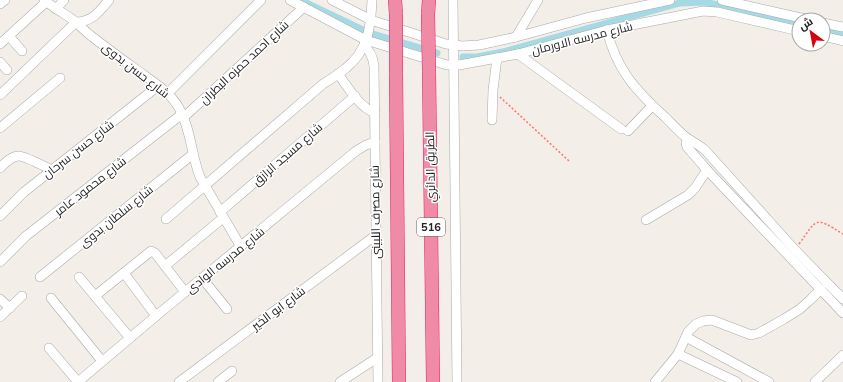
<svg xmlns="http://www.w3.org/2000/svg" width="843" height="382" font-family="Mulish,Cairo,sans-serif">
  <rect width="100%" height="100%" fill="#f3efe8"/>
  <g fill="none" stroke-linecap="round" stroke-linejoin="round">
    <g stroke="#a5dae4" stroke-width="7">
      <path d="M300,0L365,31"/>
      <path d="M823,29L843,33"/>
      <path d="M373,34L437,53"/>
      <path d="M463,57H477L503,52L680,3L705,2L799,24"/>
    </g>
    <g stroke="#a9a9a9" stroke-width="10">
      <g id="minor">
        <path d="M44,0C53,7 63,13 72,19C78,24 84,30 90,35C104,46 119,57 134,68C150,80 169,90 179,108C191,129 191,154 200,177L241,247"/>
        <path d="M290,0L366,40L447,65H459L497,58L518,54L607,30L703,11L717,12L799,31"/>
        <path d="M332,0L371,20L446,44L462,46L479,45L516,37L586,18L670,0"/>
        <path d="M453,0L457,382"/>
        <path d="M722,0L810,20"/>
        <path d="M0,4L5,0"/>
        <path d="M56,9L64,0"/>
        <path d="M823,23L843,27"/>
        <path d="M607,30C616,69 636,91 665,117C672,124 679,132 687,138C693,142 699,145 705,150L795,250L843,299"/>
        <path d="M9,36L22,51"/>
        <path d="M823,36L843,41"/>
        <path d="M516,37L538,0"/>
        <path d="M0,44L46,2"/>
        <path d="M364,46C371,51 373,58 374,66L378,382"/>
        <path d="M518,54L621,129"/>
        <path d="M0,62L7,70"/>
        <path d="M338,74C348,87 359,107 375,113"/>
        <path d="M168,93L261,0"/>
        <path d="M0,95L76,22C92,22 99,12 109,0"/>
        <path d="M184,117L304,7"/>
        <path d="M492,120L493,90L497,58"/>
        <path d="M0,128L60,78"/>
        <path d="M628,131L652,106"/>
        <path d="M688,139L686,143L687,147L707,170L843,313"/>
        <path d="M0,168C5,163 11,156 19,156C24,156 46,167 52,170"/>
        <path d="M220,212L355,96"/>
        <path d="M0,216L24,192L52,170L158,86"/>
        <path d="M166,219L323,84C331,79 339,74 346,68C368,51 371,26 372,0"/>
        <path d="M646,220L688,195L695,188L707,170"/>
        <path d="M0,262L26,236L182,114"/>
        <path d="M165,266L223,218"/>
        <path d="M124,273L156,316"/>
        <path d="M40,277L193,154"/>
        <path d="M79,277L130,338"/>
        <path d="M202,278L227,309"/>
        <path d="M95,296L151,251L155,253L185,292"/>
        <path d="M51,298L102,361"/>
        <path d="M0,299L10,308"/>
        <path d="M0,317L22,296"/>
        <path d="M686,337L769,382"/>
        <path d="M49,348L78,382"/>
        <path d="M678,354L737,382"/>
        <path d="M78,382L156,316L356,151L366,145L375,142"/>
        <path d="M179,382L376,235"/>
        <path d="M218,382L232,371"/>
        <path d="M340,382L377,358"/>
        <path d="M655,382L678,354L688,332L696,324L703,321L712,320L751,335L759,333L784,319L800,309L810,300L821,289"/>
        <path d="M815,382L843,355"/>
      </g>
    </g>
    <g stroke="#eb1b70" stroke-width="14">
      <g id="highway">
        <path d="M395,0L396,14"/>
        <path d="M428,14L429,0"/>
        <path d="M429,71L433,382"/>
        <path d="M396,73L399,382"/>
      </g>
    </g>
    <g stroke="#ff726d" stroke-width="1.5" stroke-dasharray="2 2" stroke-linecap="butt">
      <path d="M500,97L569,161"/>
      <path d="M799,244C818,218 814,216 843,234"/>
    </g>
    <use href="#minor" stroke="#fff" stroke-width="9"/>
    <use href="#highway" stroke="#ef8ba4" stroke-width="13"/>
    <g stroke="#eb1b70" stroke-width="14" stroke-linecap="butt">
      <g id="highway-bridge">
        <path d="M396,14V73"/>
        <path d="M428,14L429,71"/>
      </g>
    </g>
    <use href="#highway-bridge" stroke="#ef8ba4" stroke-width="13"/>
  </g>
  <g text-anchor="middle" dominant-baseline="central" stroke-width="3" stroke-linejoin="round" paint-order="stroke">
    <rect fill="#fff" stroke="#646464" stroke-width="1" x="417" y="218" width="28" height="18" rx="3"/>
    <g font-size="11" font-weight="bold" fill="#222">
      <text x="431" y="227">516</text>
    </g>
    <g font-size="12" fill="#222" stroke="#fff">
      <text transform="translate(582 38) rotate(-14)">شارع مدرسه الاورمان</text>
      <text transform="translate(244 62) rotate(-43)">شارع احمد حمزه البطران</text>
      <text transform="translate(136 70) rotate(38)">شارع حسن بدوى</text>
      <text transform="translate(78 149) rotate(-38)">شارع حسن سرحان</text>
      <text transform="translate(287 154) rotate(-41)">شارع مسجد الرازق</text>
      <text transform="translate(430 167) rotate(-91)">الطريق الدائري</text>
      <text transform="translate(90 186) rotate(-38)">شارع محمود عامر</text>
      <text transform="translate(375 212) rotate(-91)">شارع مصرف اللبينى</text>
      <text transform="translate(116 216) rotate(-39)">شارع سلطان بدوى</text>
      <text transform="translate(225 260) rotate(-39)">شارع مدرسه الوادى</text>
      <text transform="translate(278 308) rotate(-37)">شارع ابو الخير</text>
    </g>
  </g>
  <g transform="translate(811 32) rotate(328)"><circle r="19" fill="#ffffff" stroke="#a7a7a7"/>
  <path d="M0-3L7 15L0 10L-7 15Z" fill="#d4000e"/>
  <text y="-6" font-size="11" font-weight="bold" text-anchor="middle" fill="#222222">ش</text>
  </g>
</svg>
